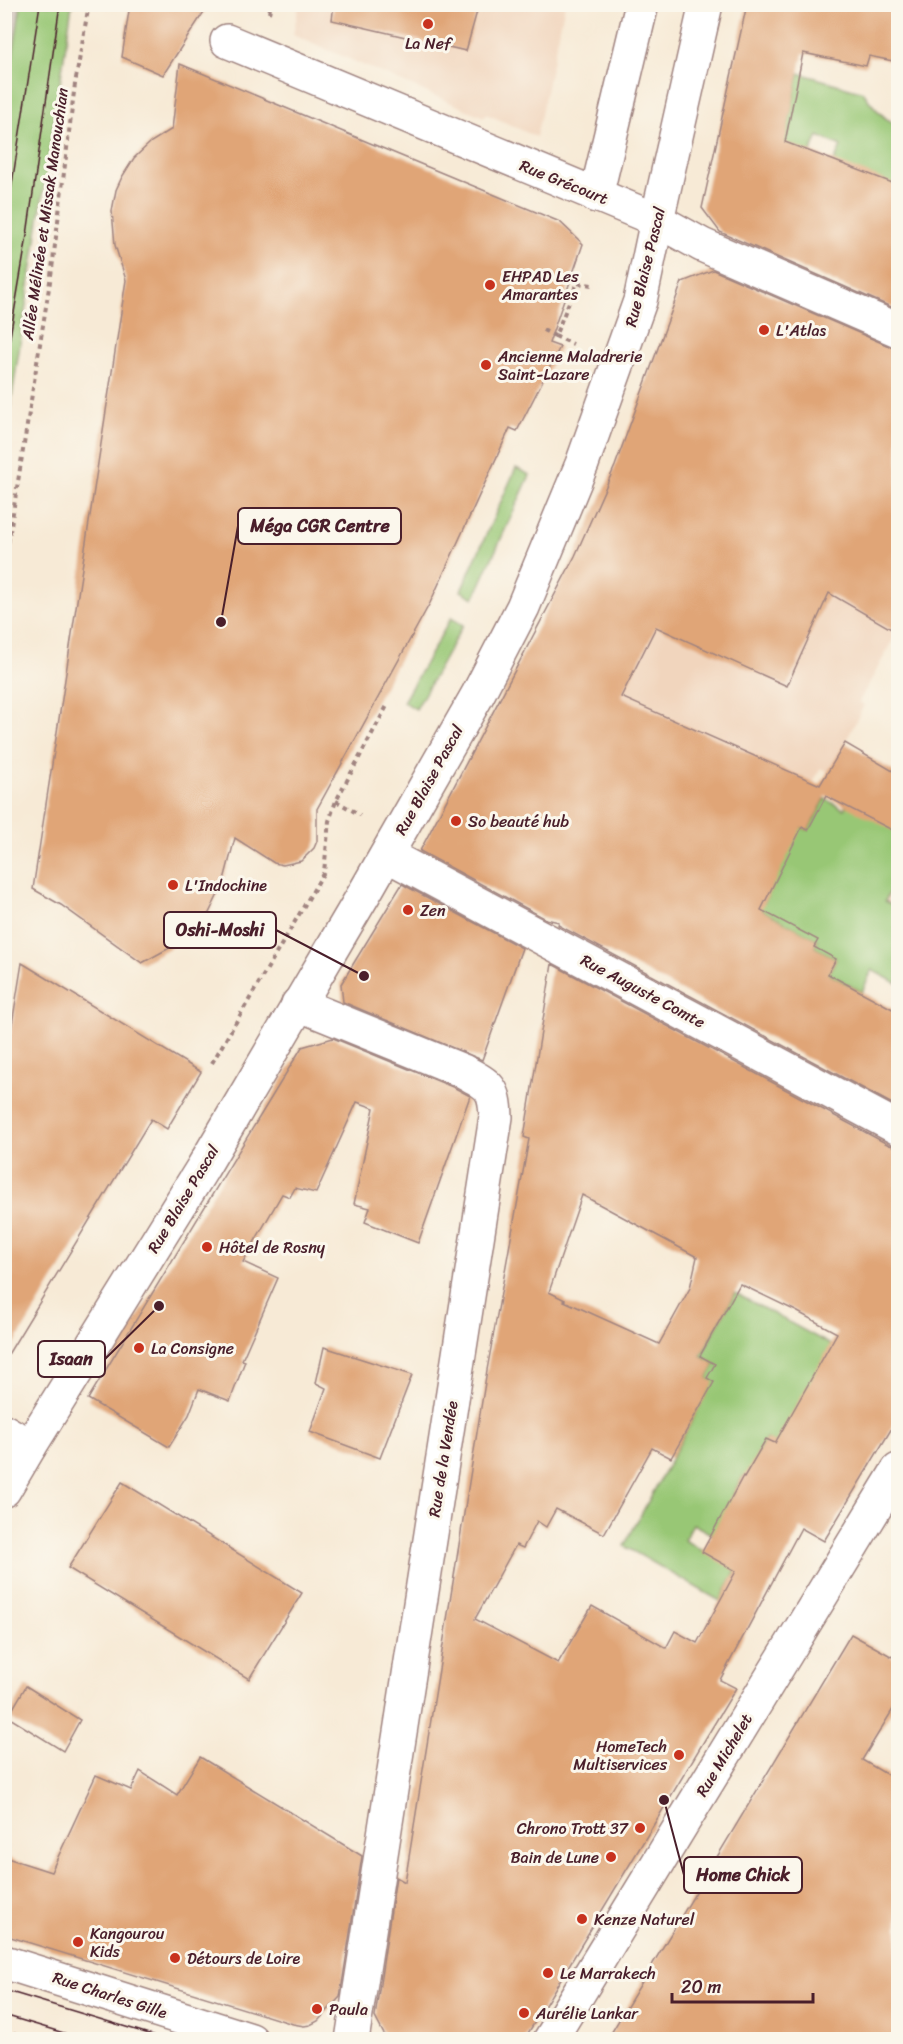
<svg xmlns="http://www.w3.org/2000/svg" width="903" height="2044" font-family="Sriracha,sans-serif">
  <rect width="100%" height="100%" fill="#fbf7ec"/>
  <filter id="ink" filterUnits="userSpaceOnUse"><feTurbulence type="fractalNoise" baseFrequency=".0167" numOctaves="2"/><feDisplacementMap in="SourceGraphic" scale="12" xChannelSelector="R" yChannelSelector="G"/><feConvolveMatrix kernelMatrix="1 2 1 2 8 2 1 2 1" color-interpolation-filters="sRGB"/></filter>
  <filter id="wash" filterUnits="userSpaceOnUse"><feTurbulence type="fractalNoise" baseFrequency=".008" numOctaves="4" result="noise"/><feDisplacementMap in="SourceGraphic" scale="24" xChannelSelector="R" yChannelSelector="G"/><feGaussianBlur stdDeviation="1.35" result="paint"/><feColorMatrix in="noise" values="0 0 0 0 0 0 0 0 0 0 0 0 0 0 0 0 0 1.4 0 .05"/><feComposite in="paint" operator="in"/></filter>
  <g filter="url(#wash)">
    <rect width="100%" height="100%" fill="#f7ead6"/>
    <g fill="#f1d5bd">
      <path d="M299,5H565L536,137L498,119L486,114L484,117L293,35Z"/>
      <path d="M615,466L898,592V631L859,702L864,705L845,743L828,772L821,768L813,782L614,694L564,579Z"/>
      <path d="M898,876V909L885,901Z"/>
    </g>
    <path fill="#cec1ba" d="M5,4L21,5L5,111L4,5Z"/>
    <g fill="#98c775" stroke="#717350" stroke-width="1.5">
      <path d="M21,5H72L5,442L4,111Z"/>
      <path d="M799,73L863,92C873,108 883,118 898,127V186L834,162L841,146L818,136L810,154L784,144Z"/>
      <path d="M516,468L530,475L474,598L461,591Z"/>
      <path d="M451,618L463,625L416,709L403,702Z"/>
      <path d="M851,796L891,808L898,813V876L885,901L898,909V984L872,970L862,992L828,974L836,959L814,947L818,940L757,908L764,903L771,889L759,883L791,822L808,830L825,799L844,809Z"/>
      <path d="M735,1293L833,1346L785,1449L766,1439L757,1454L774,1492L743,1476L734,1492L722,1540L693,1524L684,1540L736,1570L720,1601L624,1546L713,1382L707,1378L715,1364L701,1356Z"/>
    </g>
    <g id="blocks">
      <g fill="#e0a577" fill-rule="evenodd">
        <path d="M130,4H209L163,75L122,57Z"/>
        <path d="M334,4H479L466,51L332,20Z"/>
        <path d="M747,4H898V62L869,56L866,66L803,53L785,142L898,185V310L720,232L702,208Z"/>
        <path d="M180,64L560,222L583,244L549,343L560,347L517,431L510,428L430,603L317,809V841L314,848L301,861L283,865L274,863L235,838L223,884L209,913L196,930L182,941L142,963L61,905L33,889L126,280L115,245L112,211L116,190L122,177L134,158L151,142L172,129Z"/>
        <path d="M713,270L891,347L898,348V633L829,593L787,686L656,627L621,697L820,785L845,743L898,774V833L826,796L808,830L802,827L761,910L818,940L814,947L836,959L828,974L898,1012V1107L558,925L559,922L546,919L420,851L575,556L615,466L682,282Z"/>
        <path d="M402,884L522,948L482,1060L343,1002L341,984Z"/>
        <path d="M22,963L201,1072L167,1129L151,1119L4,1361V1073Z"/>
        <path d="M552,964L889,1145L898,1147V1418L824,1541L801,1528L720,1680L736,1688L524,2040H387L375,2017L396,1877L405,1882L487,1370L529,1139L524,1137ZM582,1195L697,1257L690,1288L659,1344L564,1301L565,1300L549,1292ZM740,1284L796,1311L837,1333L775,1443L766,1439L744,1477L743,1476L702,1552L736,1571L697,1643L675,1631L666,1648L592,1606L558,1663L475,1619L516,1545L523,1548L537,1521L546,1527L556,1509L604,1534L652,1448L671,1458L714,1382L707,1378L715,1364L700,1356Z"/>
        <path d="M333,1038L455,1088L470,1096L418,1243L365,1222L370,1208L354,1204L374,1108L357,1102L316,1193L295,1188L290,1197L282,1194L243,1262L278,1278L242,1360L245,1361L230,1401L199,1389L189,1415L169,1447L88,1399L302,1047Z"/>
        <path d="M324,1347L412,1375L380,1458L310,1432L326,1388L316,1383Z"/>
        <path d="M122,1482L302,1593L249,1679L68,1568Z"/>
        <path d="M851,1634L898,1660V1701L862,1760L898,1781V2040H607Z"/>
        <path d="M26,1686L80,1720L63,1751L8,1717Z"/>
        <path d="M200,1757L362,1856L340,1997L318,2021L310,2025L304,2026L293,2024L4,1935V1857L51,1872L96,1775L131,1790L140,1771L177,1795Z"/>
      </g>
    </g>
  </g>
  <g filter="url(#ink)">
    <use href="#blocks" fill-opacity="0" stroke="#a08480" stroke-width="1.5"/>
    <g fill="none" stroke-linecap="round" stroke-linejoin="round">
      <g stroke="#a08480" stroke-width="36">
        <g id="minor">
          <path d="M227,41L657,220L702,245L898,330"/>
          <path d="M387,855L898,1128"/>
          <path d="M298,1004L463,1071C489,1085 495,1087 496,1117L352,2040"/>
          <path d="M4,1431L30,1446"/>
          <path d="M4,1490L30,1446L202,1169L364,894L477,696L523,607L582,464L640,301L657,220"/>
          <path d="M4,1962L251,2040"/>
          <path d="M550,2040L898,1470"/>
        </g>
      </g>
      <g stroke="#a08480" stroke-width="36">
        <g id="tertiary">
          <path d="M596,196L642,4"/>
          <path d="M657,220L706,4"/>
        </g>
      </g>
      <g stroke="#a08480" stroke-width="4" stroke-dasharray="4.5 4.5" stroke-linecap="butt">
        <path d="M269,13L271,4"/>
        <path d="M543,330L555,336L577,283L592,285"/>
        <path d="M555,336L573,344"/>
        <path d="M4,569L52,269L75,84L89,4"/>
        <path d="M336,801L360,815"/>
        <path d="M212,1063L324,872L329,821L336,801L388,704"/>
        <path d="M4,2031L31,2040"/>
      </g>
      <use href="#minor" stroke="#fff" stroke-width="33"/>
      <use href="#tertiary" stroke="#fff" stroke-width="33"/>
      <g stroke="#4a1f2b" stroke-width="1.5">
        <path d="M4,235L40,4"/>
        <path d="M4,372L26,242L60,4"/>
        <path d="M4,1990L169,2040"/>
        <path d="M4,2015L87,2040"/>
      </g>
    </g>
  </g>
  <g fill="#c8321e" stroke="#fbf7ec" stroke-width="2">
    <circle cx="428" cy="24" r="6"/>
    <circle cx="490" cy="285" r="6"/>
    <circle cx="764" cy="330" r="6"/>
    <circle cx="486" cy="365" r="6"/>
    <circle cx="456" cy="821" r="6"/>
    <circle cx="173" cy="885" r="6"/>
    <circle cx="408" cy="910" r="6"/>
    <circle cx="207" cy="1247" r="6"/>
    <circle cx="139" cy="1348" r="6"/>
    <circle cx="679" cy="1755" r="6"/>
    <circle cx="640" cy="1828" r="6"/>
    <circle cx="611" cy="1857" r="6"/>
    <circle cx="582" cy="1919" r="6"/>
    <circle cx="78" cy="1942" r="6"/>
    <circle cx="175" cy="1958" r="6"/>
    <circle cx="548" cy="1973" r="6"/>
    <circle cx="317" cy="2009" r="6"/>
    <circle cx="524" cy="2013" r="6"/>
  </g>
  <g text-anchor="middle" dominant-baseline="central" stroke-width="6" stroke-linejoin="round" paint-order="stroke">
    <g font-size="16" fill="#4a1f2b" stroke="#fbf7ec" text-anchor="start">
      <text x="428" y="43" text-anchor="middle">La Nef</text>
      <text x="502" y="276">EHPAD Les<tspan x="502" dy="18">Amarantes</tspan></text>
      <text x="776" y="330">L'Atlas</text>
      <text x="498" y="356">Ancienne Maladrerie<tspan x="498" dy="18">Saint-Lazare</tspan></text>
      <text x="468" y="821">So beauté hub</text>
      <text x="185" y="885">L'Indochine</text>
      <text x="420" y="910">Zen</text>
      <text x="219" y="1247">Hôtel de Rosny</text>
      <text x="151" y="1348">La Consigne</text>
      <text x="667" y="1746" text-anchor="end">HomeTech<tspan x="667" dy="18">Multiservices</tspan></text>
      <text x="628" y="1828" text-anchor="end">Chrono Trott 37</text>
      <text x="599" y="1857" text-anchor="end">Bain de Lune</text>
      <text x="594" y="1919">Kenze Naturel</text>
      <text x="90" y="1933">Kangourou<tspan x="90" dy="18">Kids</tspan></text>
      <text x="187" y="1958">Détours de Loire</text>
      <text x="560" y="1973">Le Marrakech</text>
      <text x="329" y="2009">Paula</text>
      <text x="536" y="2013">Aurélie Lankar</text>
    </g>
    <g font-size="16" fill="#4a1f2b" stroke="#fbf7ec">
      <text transform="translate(564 182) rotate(22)">Rue Grécourt</text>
      <text transform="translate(45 214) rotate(-82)">Allée Mélinée et Missak Manouchian</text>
      <text transform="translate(645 267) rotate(-76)">Rue Blaise Pascal</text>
      <text transform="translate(429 780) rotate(-61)">Rue Blaise Pascal</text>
      <text transform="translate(643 991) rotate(28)">Rue Auguste Comte</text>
      <text transform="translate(183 1199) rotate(-59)">Rue Blaise Pascal</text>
      <text transform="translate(443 1459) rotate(-81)">Rue de la Vendée</text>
      <text transform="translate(724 1755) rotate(-59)">Rue Michelet</text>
      <text transform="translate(110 1995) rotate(18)">Rue Charles Gille</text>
    </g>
  </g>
  <path fill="none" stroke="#4a1f2b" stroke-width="2" d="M221 622L238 526M364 976L276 930M159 1306L105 1359M664 1800L684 1875"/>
  <g fill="#4a1f2b" stroke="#fbf7ec" stroke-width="2">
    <circle cx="221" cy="622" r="6"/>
    <circle cx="364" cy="976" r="6"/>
    <circle cx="159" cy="1306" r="6"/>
    <circle cx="664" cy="1800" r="6"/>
  </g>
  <g fill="#fbf7ec" stroke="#4a1f2b" stroke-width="2">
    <rect x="238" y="508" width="163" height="36" rx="6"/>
    <rect x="164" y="912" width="112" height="36" rx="6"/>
    <rect x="38" y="1341" width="67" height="36" rx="6"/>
    <rect x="684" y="1857" width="118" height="36" rx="6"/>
  </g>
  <g font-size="18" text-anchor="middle" font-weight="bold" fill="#4a1f2b">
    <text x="320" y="532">Méga CGR Centre</text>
    <text x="220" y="936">Oshi-Moshi</text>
    <text x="71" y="1365">Isaan</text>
    <text x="743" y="1881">Home Chick</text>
  </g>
  <rect width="903" height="2044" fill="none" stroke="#fbf7ec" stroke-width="24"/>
  <path d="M672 1993v9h141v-9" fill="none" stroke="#4a1f2b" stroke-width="3"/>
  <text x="681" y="1993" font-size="18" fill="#4a1f2b" stroke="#fbf7ec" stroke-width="4.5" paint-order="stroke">20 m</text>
</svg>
